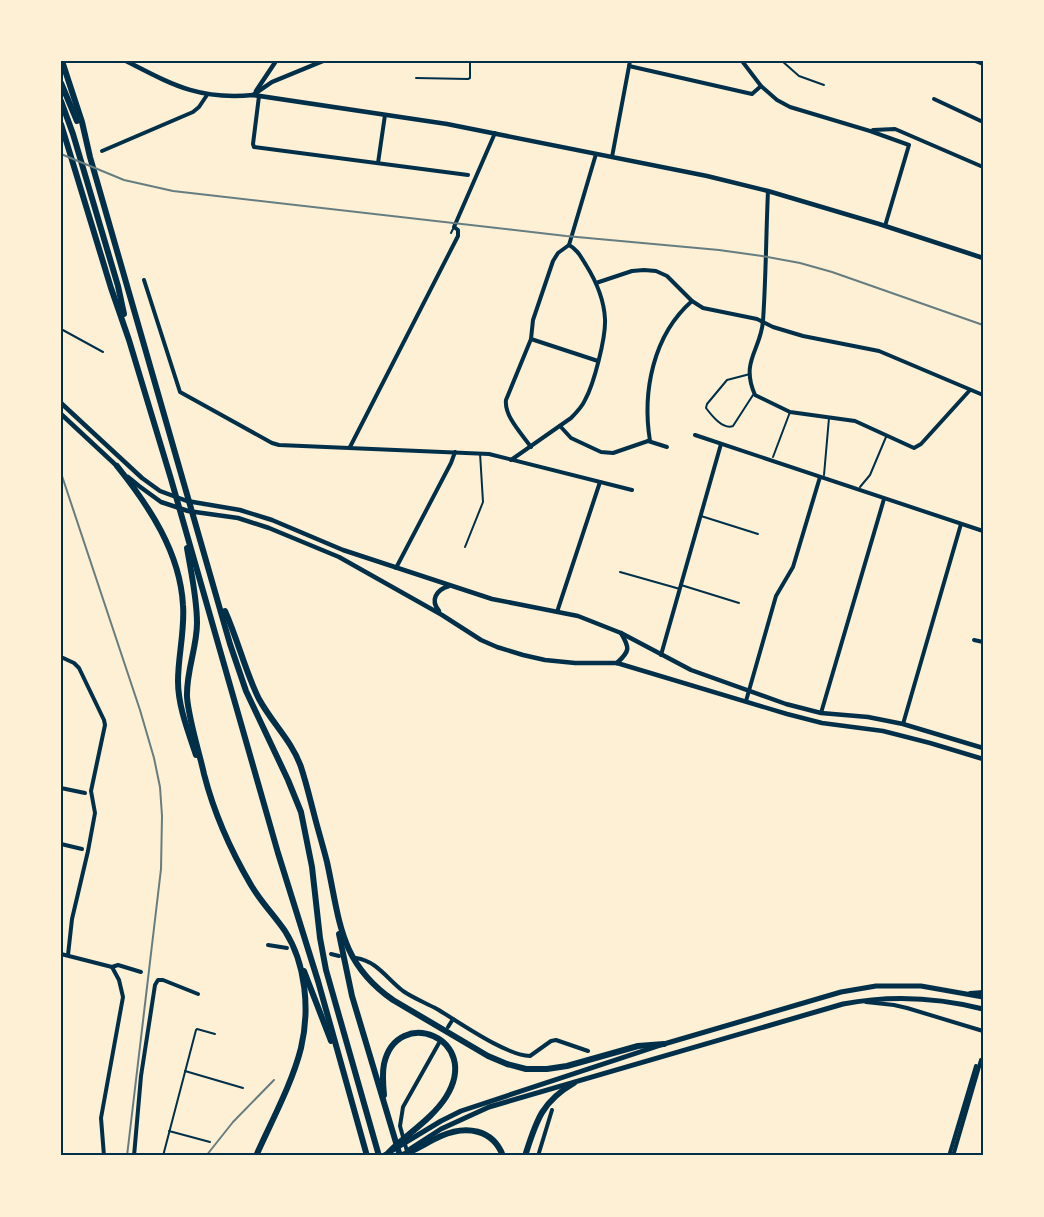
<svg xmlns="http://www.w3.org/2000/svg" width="1044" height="1217" font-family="Inter,sans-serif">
  <rect width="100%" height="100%" fill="#fdf0d5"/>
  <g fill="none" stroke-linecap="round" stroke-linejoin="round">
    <g stroke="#003049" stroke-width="2">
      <path d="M782,61L799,76L824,85"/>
      <path d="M416,78L468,79L470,78V61"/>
      <path d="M451,233L454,227"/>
      <path d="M61,329L103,352"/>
      <path d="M750,374L727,380L707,404L706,408C712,416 723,430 733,426L753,395"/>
      <path d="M773,457L790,412"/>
      <path d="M824,475L829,418"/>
      <path d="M860,487L870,475L886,437"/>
      <path d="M701,516L758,534"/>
      <path d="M465,547L483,502L480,453"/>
      <path d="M620,572L680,589"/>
      <path d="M681,585L739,603"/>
      <path d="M185,1071L243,1088"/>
      <path d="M169,1131L210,1142"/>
      <path d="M163,1156L196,1030L197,1029L215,1034"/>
    </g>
    <g stroke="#003049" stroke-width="4">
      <path d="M742,61L761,86L777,100L790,107L870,131L909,145L885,226"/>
      <path d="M975,61L983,64"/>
      <path d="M629,66L752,94L761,86"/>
      <path d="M259,96L253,144L254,147L468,175"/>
      <path d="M934,99L983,122"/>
      <path d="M873,130L895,129L983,167"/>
      <path d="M102,151L193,112L199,107L207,95"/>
      <path d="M612,157L630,61"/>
      <path d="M378,163L385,115"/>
      <path d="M768,191C766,234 766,278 763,321C761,350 740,361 755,395L790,412L855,421L914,448L921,444L970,390"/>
      <path d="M144,280L180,392L272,443L279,445L489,454L632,490"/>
      <path d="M596,283L632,271L644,270L656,271L667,276L692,301L703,308L757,319L773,327L803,336L879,351L983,395"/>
      <path d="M531,339L598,361"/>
      <path d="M560,426L571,438L601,452L613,453L648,441L667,447"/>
      <path d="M695,435L983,531"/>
      <path d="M650,441C642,392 653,335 692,301"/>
      <path d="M350,447L458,236V230L454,227L495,133"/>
      <path d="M531,447C522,434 504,416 506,400L531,339L533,320L553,261L558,253L569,245L596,154"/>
      <path d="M511,460L571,418C576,413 582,407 585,400C594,384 606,337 605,319C604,299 596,281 586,265C581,257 577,249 569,245"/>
      <path d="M396,568L451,463L455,452"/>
      <path d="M557,612L600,482"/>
      <path d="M974,640L983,642"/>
      <path d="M661,655L721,444"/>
      <path d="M61,657L74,663L79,668L104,720L105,725L91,791L95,813L88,851L72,919L68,955"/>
      <path d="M746,701L776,596L793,567L820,477"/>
      <path d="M821,713L884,499"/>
      <path d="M903,724L961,524"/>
      <path d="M61,788L85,793"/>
      <path d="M61,844L82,849"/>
      <path d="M268,945L287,948"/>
      <path d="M61,954L112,967L118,965L141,972"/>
      <path d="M331,954L339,956"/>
      <path d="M356,958C377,961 387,979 403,991C413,998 426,1003 437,1009C459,1022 505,1055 530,1056L551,1041L556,1040L588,1051"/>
      <path d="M970,993L983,992"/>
      <path d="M866,1002L894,1005L907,1008L983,1031"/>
      <path d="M448,1027L453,1019"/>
      <path d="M408,1155L400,1126L403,1107L439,1043"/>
      <path d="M104,1156L101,1118L123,997L119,980L112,967"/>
      <path d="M134,1156L141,1076L155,985L158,980H163L198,994"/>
      <path d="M538,1156L552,1110"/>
      <path d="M949,1156L976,1066"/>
      <path d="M953,1156L981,1060"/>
    </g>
    <g stroke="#003049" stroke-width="4.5">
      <path d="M126,61C173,85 198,100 253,95L447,124L707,176L768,191L879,224L983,258"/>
      <path d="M256,91L276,61"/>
      <path d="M253,95L272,82L323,61"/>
      <path d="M61,403L142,478L160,491L187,501L240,510L272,520L343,550L492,599L578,616L621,633L691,670L786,704L821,713L868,717L903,724L983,748"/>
      <path d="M61,414L119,468"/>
      <path d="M128,477L139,486L161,502L188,511L238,518L269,528L339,557L442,615L481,640L497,647L523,655L545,660L575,663H617L787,714L822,723L883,731L930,743L983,759"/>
      <path d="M439,611C430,600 436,590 449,586"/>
      <path d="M617,663C630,651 630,648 621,633"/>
    </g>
    <g stroke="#003049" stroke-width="5">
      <path d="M410,1149L441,1129L489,1107L843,1004C890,995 936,997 983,1009"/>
      <path d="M383,1156L441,1121L461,1111L664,1044L841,992L876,986H921L983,997"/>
    </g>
    <g stroke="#003049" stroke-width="6">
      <path d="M62,61L82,122L90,157L230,644L246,691L288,780L301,812L312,867L320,938L326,970L379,1156"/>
      <path d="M61,83L77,121"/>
      <path d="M61,101L73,134L118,286L124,314"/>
      <path d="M61,124L111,288L129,340L171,479L278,853L318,981L367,1156"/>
      <path d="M117,466C149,506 180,552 183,605C185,630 178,656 178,681C178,706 188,731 196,755"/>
      <path d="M187,548C191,572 197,598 197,623C197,648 186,671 187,697C189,721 199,751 204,774C214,813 231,851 251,885C261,902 274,915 285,931C306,964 310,1010 301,1048C292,1084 271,1122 256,1156"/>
      <path d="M225,611C238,640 245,671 259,699C272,723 292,741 301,767C306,782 310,799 314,814C318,830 323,846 327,862C340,921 339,962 393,1000L488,1056L507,1064L526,1069H547L567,1066L638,1046L664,1044"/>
      <path d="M339,934L352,996L400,1156"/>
      <path d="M304,971L331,1041"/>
      <path d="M384,1095C383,1085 382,1074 384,1064C397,1005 483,1038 446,1097C432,1119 407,1134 389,1152"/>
      <path d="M402,1155C417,1150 427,1142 441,1136C466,1125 493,1129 503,1156"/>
      <path d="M525,1156C536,1122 541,1102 574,1083"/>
    </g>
    <g stroke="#657d81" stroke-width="2">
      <path d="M61,154L124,180L173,191L566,236L719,250L762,256L800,263L832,272L983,325"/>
      <path d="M61,473L140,710L154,758L160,787L162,816L161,869L127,1156"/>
      <path d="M206,1156L233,1122L274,1080"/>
    </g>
  </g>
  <rect width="1044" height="1217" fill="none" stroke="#fdf0d5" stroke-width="125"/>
  <rect x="62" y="62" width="920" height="1092" fill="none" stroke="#003049" stroke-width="2"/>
</svg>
